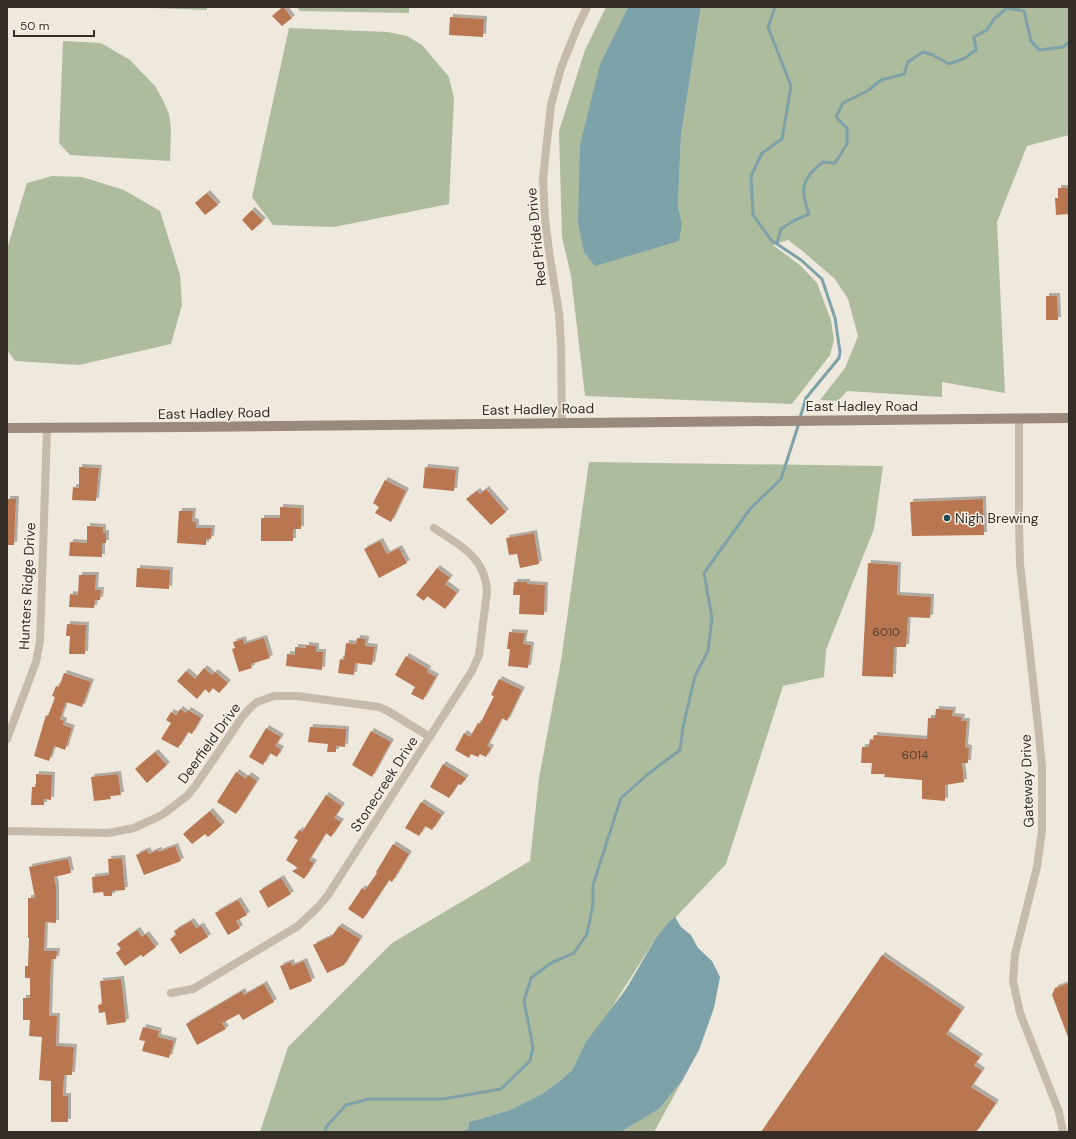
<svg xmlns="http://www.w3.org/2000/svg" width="1076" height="1139" font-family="'DM Sans',sans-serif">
  <defs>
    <filter id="shadow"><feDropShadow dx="3" dy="-3" stdDeviation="0" flood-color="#0004"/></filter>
  </defs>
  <rect width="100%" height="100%" fill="#efe8dc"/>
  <g fill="#aebc9e">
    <path d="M126,7H207V10Z"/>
    <path d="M297,7H409V13L300,11Z"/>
    <path d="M606,7H628L600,64L682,224L678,205L681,136L701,7H1069V135L1027,146L997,222L1005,393L942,382V397L847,391L838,401L820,400L845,368L858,336L848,299L835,279L800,249L788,240L773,245L801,266L817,283L831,320L834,340L830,355L792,404L585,396L571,276L562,237L559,131L585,50Z"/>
    <path d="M289,28L388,32L407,36L422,45L449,77L454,98L449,204L334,227L273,225L252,197Z"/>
    <path d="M63,41L101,43L130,60L155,86L163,100L169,114L171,129L170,161L70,155L59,143Z"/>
    <path d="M52,176L82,177L124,190L160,211L180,275L182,305L171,344L79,365L15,361L7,350V249L27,183Z"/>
    <path d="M589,462L883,466L874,529L826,650L824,677L783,686L726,864L656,938L603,1021L585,1043L572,1070L561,1080L542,1094L510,1110L469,1122L468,1129L458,1132H260L288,1047L392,943L530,861L539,778L561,661Z"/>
    <path d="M682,1081L654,1132H621L659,1109Z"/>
  </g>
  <g fill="#7ea2a9">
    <path d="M628,7H701L681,136L678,205L682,224L679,241L595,266L584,252L578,223L580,145L600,64Z"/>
    <path d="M675,917L681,927L691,935L698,948L712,961L720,977L714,1008L699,1050L682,1081L659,1109L621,1132H458L468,1129L469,1122L510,1110L542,1094L561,1080L572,1070L585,1043L626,989L656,938L668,923Z"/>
  </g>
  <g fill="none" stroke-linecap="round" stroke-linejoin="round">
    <g stroke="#7ea2a9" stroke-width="3">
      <path d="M775,7L768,27L791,86L782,139L762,153L751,176L753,215L771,240L801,260L822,279L835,318L840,352L839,358L806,398L800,418"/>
      <path d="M777,243L781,229L795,220L809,214C800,189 801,179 823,162L835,163L847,144V128L836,117L843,103L869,90L881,80L904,74L908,62L923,52L933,55L949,64L965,58L976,50L974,37L987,30L994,19L1007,8L1024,11L1031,41L1039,50L1063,47L1069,42"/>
      <path d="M325,1132L326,1127L346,1105L369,1099H443L501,1089L530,1061L533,1047L524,1001L531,978L551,963L574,953L587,934L593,904V885L621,798L648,774L680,750L683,727L695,676L708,651L712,618L704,573L750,509L781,479L799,423"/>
    </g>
  </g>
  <g fill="#b87651" filter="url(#shadow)">
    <path d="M283,7L292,18L282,26L272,16Z"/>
    <path d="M450,17L484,19L483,37L449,35Z"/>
    <path d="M1058,188H1069V214L1056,215L1055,198H1058Z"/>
    <path d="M207,193L218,205L205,215L195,203Z"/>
    <path d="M252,210L263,221L252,231L242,220Z"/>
    <path d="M1046,296H1057L1058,320H1046Z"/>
    <path d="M79,467L99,468L96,501L72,500L73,487L79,488Z"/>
    <path d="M425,467L456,470L454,491L423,488Z"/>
    <path d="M385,480L406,491L391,522L375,513L379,507L373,503Z"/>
    <path d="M486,489L506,512L491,525L466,499L477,491L480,494Z"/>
    <path d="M7,499H16L14,545H7Z"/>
    <path d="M983,499L984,535L912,536L910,502Z"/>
    <path d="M280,507L301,508V529H293V541H261V518H280Z"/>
    <path d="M179,511H193L192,521L196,522V528H212L211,539H206V545L177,543Z"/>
    <path d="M87,526L103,527V533H106V543H102V557L69,556L70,542L87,543Z"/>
    <path d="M534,533L539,564L520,568L517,554L509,555L506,538Z"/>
    <path d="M380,541L387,554L399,548L407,563L379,578L364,549Z"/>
    <path d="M868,563L898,565L897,595L931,597L930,618L908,617L906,647H894L893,677L862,676Z"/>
    <path d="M137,568L170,570L169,589L136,587Z"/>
    <path d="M437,568L450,578L445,584L457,593L445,609L427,596L424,601L416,595Z"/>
    <path d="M79,575H96L95,590H101L100,600H95L94,608L69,607L70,594L78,595Z"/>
    <path d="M514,582H527V584L545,585L544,615L519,614L520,595H513Z"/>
    <path d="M67,624L86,625L85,654H69L70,636H66Z"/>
    <path d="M509,632L525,633L523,644L531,645L528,668L508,666L510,649H507Z"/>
    <path d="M264,638L270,658L251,664L252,668L239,672L232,649L235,648L233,642L243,639L244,644Z"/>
    <path d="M357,638L366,639L365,646L375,647L372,665L355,663L354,675L338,673L340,659L344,660L346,643L356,644Z"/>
    <path d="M306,645L316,646V652H323L322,670L286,666L287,654L295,655V647L306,648Z"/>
    <path d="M406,656L428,669L427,672L436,677L423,700L411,694L415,687L395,675Z"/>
    <path d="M204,668L212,675L215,672L228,683L219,693L213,688L209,693L205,689L197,699L177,681L186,671L195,679Z"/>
    <path d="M64,673L91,682L82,707L66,702L60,719L64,721L63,725L72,728L65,750L54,746L49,761L34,756L46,715L48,716L55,697L52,696L56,686L59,687Z"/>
    <path d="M499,679L522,690L507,721L502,718L487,746L491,748L486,757L480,754L478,757L471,754L469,758L455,750L464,733L470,737L478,723L480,724L494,696L491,695Z"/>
    <path d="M180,709L186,713L188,710L201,718L192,734L188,732L178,748L161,739L171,723L166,720L171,712L176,715Z"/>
    <path d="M936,709L953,710L952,716L962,717L961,721H967L965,747L969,748L968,763H962L964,782L945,785V801L922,799V780L884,777L885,774H871L872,763H861L862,747H869L870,739L874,740V735L927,739L928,718H935Z"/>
    <path d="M310,727L346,729L345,747L336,746V752H327L328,744L308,742Z"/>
    <path d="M266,728L281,737L275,746L281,749L277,757L270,753L263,765L249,757Z"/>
    <path d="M371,731L391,742L372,777L352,765Z"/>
    <path d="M155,752L167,765L147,783L135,769Z"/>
    <path d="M443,764L466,778L461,785L458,784L449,798L430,787Z"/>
    <path d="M236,772L246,779L248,775L257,781L236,814L217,802Z"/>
    <path d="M36,774L52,775L51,800L44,799V805H31L32,787H36Z"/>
    <path d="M118,774L121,795L110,796L111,799L94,801L91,777Z"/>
    <path d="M326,795L342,806L334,818L341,822L331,837L326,833L309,860L314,863L304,879L292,871L298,868L286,860L298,840L294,838L299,830L302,832Z"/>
    <path d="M421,802L442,815L432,830L425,826L419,836L405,828Z"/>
    <path d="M210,811L222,825L208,837L205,834L192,844L183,834Z"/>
    <path d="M393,844L409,854L392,882L389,880L363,919L348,909L362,888L365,890L377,873L376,872Z"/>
    <path d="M175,846L181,861L144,875L136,855L147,850L149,854L158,850L159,852Z"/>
    <path d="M122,858L125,890L112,891V896H104L103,892L93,893L92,877L109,875L108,859Z"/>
    <path d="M68,859L71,873L54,877L56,887V923L45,922L44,951H57L56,959H51L49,1016H57L56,1046L74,1047L72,1075H64L63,1096H68V1122H51V1081L39,1080L42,1037L29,1036L30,1020H23V998H30V978H25V966H28L29,938H28V898H35L29,867Z"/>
    <path d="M281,878L291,894L268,908L259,891Z"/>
    <path d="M238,900L247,915L236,921L240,928L228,935L215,913Z"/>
    <path d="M191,921L196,928L201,926L208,937L180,954L170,939L176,935L174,931Z"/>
    <path d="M339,926L360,939L344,965L327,973L313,945L332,936Z"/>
    <path d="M137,930L142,937L146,934L156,947L143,957L141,955L125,966L116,953L121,949L117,944Z"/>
    <path d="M882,955L962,1010L946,1034L980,1057L974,1065L982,1071L971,1087L996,1103L976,1132H761Z"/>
    <path d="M304,961L312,981L290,990L280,966L291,962L292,966Z"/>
    <path d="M121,979L126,1022L107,1025L105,1012L99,1013L98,1005L102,1004L100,981Z"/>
    <path d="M1069,983V1037H1068L1052,995L1055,988Z"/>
    <path d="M264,984L274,1002L243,1020L239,1014L222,1023L226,1029L197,1045L186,1024L242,991L244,995Z"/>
    <path d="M143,1027L159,1031L158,1037L174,1041L169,1058L142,1051L145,1041L139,1040Z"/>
  </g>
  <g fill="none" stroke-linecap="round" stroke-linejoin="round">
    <g stroke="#c6baaa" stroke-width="8">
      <path d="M1019,418V524L1020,564L1039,735L1042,767V831L1037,867L1015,954L1013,981L1020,1013L1059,1112L1063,1132"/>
      <path d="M562,423L561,345L559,313L550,258L545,219L543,178L551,105L561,68L577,28L587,7"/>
      <path d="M7,739L36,662L40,641L47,429"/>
      <path d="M7,831L108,833L134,828L147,822L162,815L187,796L196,785L243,716L251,707L257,702L274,696H297L379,707L388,711L430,737"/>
      <path d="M171,993L193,989L298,926L318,907L328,895L472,671L479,655L480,647L487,592C486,557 459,545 434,528"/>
    </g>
    <path stroke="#998a7b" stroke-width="10" d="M7,428L187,427L1069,418"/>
  </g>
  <circle fill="#234851" stroke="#f7f2e8" stroke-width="1.5" cx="947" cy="518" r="4"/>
  <g text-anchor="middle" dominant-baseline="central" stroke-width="3" stroke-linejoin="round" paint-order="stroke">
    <g font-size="12" fill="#553f32">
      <text x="886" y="632">6010</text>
      <text x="915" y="755">6014</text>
    </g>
    <g font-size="14" fill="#342d28" stroke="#f7f2e8">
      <text transform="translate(536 237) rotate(-96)">Red Pride Drive</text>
      <text x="862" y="406">East Hadley Road</text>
      <text transform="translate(538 409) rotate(-1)">East Hadley Road</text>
      <text transform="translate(214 413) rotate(-1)">East Hadley Road</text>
      <text transform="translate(27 586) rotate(-87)">Hunters Ridge Drive</text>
      <text transform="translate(209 743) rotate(-54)">Deerfield Drive</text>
      <text transform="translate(1027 781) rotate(-92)">Gateway Drive</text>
      <text transform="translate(384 784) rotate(-57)">Stonecreek Drive</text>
    </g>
    <g font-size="14" fill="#342d28" stroke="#f7f2e8" text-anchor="start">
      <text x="955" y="518">Nigh Brewing</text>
    </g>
  </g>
  <rect width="1076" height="1139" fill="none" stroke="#342d28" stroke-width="16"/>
  <path d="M14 30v6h80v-6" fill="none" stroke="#342d28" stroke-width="2"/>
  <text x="20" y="30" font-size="12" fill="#342d28" stroke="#f7f2e8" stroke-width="3" paint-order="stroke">50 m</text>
</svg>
